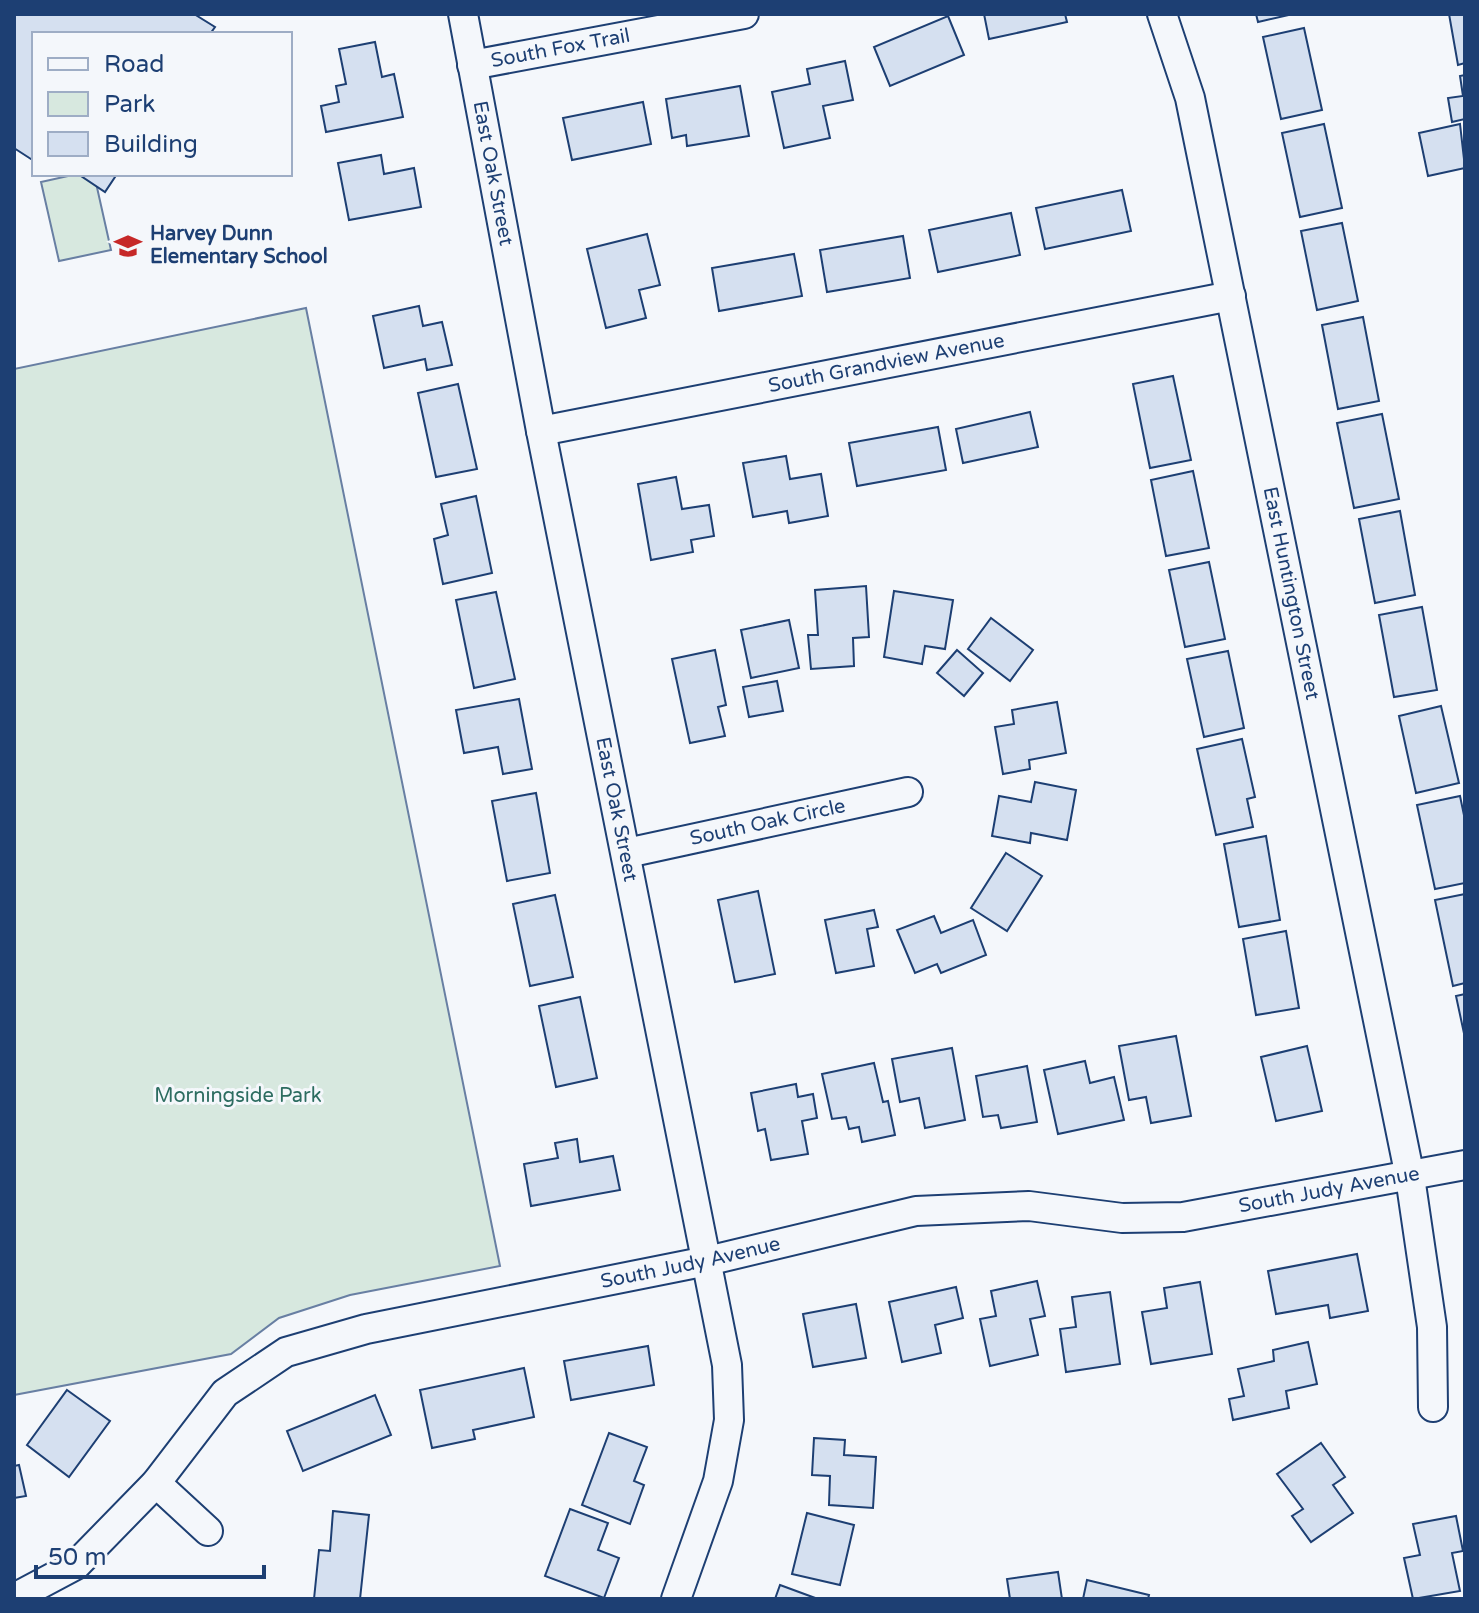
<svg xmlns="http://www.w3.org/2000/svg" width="1479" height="1613" font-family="'Varela Round',sans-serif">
  <rect width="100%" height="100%" fill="#f4f7fb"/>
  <g fill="#d7e8df" stroke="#687fa3" stroke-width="2">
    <path d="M77,174H94L111,250L59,261L41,182Z"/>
    <path d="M306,308L500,1266L350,1295L279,1318L231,1354L14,1395V369Z"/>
  </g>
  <g fill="#d5e0f0" stroke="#1d3f73" stroke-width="2">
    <path d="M14,14H194L215,27L210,34H34V161L14,148Z"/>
    <path d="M984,14H1065L1067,22L989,39Z"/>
    <path d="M1256,14H1293L1258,22Z"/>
    <path d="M1449,14H1465V63L1458,65Z"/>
    <path d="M948,16L964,55L890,86L874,47Z"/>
    <path d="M1304,28L1322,110L1281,119L1263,37Z"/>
    <path d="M375,42L382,77L394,74L403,117L326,132L321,106L339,102L336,86L346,84L339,49Z"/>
    <path d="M845,61L853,100L823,106L830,138L784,148L772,92L810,84L807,69Z"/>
    <path d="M1465,75V119L1452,122L1448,98L1463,96L1460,76Z"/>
    <path d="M740,86L749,136L687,146L686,135L672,138L666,99Z"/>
    <path d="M643,102L651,144L572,160L563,118Z"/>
    <path d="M1324,124L1342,208L1300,217L1282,133Z"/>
    <path d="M1460,124L1465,168L1428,176L1419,133Z"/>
    <path d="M381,155L384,174L414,168L421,207L349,220L338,163Z"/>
    <path d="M78,174H117L105,192Z"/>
    <path d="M1122,190L1131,231L1045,249L1036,208Z"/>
    <path d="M1011,213L1020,255L938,272L929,230Z"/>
    <path d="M1342,223L1358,301L1317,310L1301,231Z"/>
    <path d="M647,234L660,285L639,290L646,318L606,328L587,249Z"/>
    <path d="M903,236L910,278L827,292L820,250Z"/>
    <path d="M794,254L802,296L719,311L712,268Z"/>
    <path d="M419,306L423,326L442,322L452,365L427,370L425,359L384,368L373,316Z"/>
    <path d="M1363,317L1379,401L1338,409L1322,325Z"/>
    <path d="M1173,376L1191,460L1150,468L1133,384Z"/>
    <path d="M458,384L477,469L436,477L418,393Z"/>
    <path d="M1030,412L1038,447L963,463L956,429Z"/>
    <path d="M1382,414L1399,499L1354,508L1337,423Z"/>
    <path d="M938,427L946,470L857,486L849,443Z"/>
    <path d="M786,456L790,479L821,474L828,516L789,523L787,511L753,517L743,463Z"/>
    <path d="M1193,471L1209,548L1166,556L1151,480Z"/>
    <path d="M676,477L682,509L709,505L714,536L691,540L693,552L651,560L638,484Z"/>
    <path d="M476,496L492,573L443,584L434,539L448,535L441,504Z"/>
    <path d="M1400,511L1415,595L1375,603L1359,519Z"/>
    <path d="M1209,562L1225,639L1185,647L1169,570Z"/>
    <path d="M866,586L869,637L853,638L854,666L811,669L808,635H818L815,590Z"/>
    <path d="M894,591L953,600L945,649L925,646L922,664L884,657Z"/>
    <path d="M496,592L515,679L474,688L456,600Z"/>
    <path d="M1422,607L1437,690L1394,697L1379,615Z"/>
    <path d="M991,618L1033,650L1010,681L968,649Z"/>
    <path d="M789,620L799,668L751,678L741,630Z"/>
    <path d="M715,650L726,705L718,707L725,736L690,743L672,659Z"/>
    <path d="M957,650L983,673L964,696L937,673Z"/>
    <path d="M1228,651L1244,728L1204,737L1187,659Z"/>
    <path d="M777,681L783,711L749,717L743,687Z"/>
    <path d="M519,699L532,769L503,774L498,747L464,753L456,710Z"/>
    <path d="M1057,702L1066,753L1029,760L1030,769L1003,774L995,727L1014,724L1012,710Z"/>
    <path d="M1441,706L1459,783L1416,793L1399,716Z"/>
    <path d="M1242,739L1255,797L1247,799L1253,827L1216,835L1197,749Z"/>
    <path d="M1035,782L1076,790L1067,840L1031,833L1030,843L992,836L999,796L1031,802Z"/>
    <path d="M536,793L550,873L507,881L492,801Z"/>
    <path d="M1460,796L1465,820V883L1435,889L1417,805Z"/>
    <path d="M1266,836L1280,920L1239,927L1224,844Z"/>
    <path d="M1006,853L1042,876L1007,931L971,908Z"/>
    <path d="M758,891L775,974L735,982L718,900Z"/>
    <path d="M1465,894V983L1453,986L1435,900Z"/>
    <path d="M555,895L573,977L530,986L513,904Z"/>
    <path d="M874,910L878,927L867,929L874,966L836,973L825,920Z"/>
    <path d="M934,916L941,933L973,920L986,955L941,973L937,964L915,973L897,930Z"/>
    <path d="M1286,931L1299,1008L1256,1015L1243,939Z"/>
    <path d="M1465,994V1038L1456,996Z"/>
    <path d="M580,997L597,1078L556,1087L539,1006Z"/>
    <path d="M1176,1036L1191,1116L1151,1123L1146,1097L1129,1100L1119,1046Z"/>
    <path d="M1307,1046L1322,1111L1276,1121L1261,1057Z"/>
    <path d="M952,1048L965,1120L925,1128L919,1098L900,1102L892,1059Z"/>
    <path d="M1085,1061L1090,1083L1114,1077L1124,1120L1058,1134L1044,1070Z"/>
    <path d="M874,1063L883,1102L888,1101L895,1135L862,1142L859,1127L849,1129L846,1117L832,1119L822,1074Z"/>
    <path d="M1027,1066L1037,1122L1001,1128L998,1115L983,1117L976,1076Z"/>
    <path d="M796,1084L798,1097L813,1094L817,1118L802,1121L808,1154L771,1160L765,1129L758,1131L751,1093Z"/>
    <path d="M577,1139L580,1162L613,1156L620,1190L531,1206L524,1164L558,1158L555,1143Z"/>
    <path d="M1357,1254L1368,1311L1330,1318L1328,1305L1276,1314L1268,1271Z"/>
    <path d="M1037,1281L1045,1316L1030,1319L1038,1355L990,1366L980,1319L996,1316L991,1291Z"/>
    <path d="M1200,1282L1212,1354L1151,1364L1142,1312L1167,1308L1164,1288Z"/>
    <path d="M956,1287L963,1318L935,1325L941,1353L902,1362L889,1302Z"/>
    <path d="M1110,1292L1120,1364L1066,1372L1060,1329L1076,1327L1072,1297Z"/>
    <path d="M856,1304L866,1358L813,1367L803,1314Z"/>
    <path d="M1308,1342L1317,1384L1286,1391L1289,1408L1233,1420L1229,1399L1244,1396L1238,1369L1274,1361L1273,1350Z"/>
    <path d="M648,1346L654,1385L571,1400L564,1361Z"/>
    <path d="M524,1368L534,1417L473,1430L475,1439L432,1448L420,1390Z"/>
    <path d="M67,1390L110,1421L69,1477L27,1445Z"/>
    <path d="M375,1395L391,1435L303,1471L287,1431Z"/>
    <path d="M609,1433L647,1447L634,1481L644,1485L630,1524L582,1505Z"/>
    <path d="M814,1438L845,1440L844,1455L876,1457L873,1508L829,1505L830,1476L812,1475Z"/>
    <path d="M1321,1443L1345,1477L1333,1485L1353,1513L1311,1542L1292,1516L1303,1509L1277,1474Z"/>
    <path d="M19,1465L26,1496L14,1498V1466Z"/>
    <path d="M570,1509L608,1523L598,1550L619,1558L604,1598L545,1576Z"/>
    <path d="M333,1511L369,1515L360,1599H314L319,1550L330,1551Z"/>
    <path d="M807,1513L854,1525L840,1585L792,1574Z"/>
    <path d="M1456,1516L1463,1551L1452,1553L1460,1591L1413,1599L1404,1558L1420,1555L1413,1524Z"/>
    <path d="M1058,1572L1062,1599H1010L1007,1579Z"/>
    <path d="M1087,1580L1149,1595L1148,1599H1083Z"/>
    <path d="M780,1585L818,1599H775Z"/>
  </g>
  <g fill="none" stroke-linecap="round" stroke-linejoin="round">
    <g stroke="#1d3f73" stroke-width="32">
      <g id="street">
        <path id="s1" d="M463,14L541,431L727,1365L729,1420L718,1481L676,1599"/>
        <path id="s2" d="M1162,14L1190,98L1410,1177L1432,1327L1433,1407"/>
        <path id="s3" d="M472,65L744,14"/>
        <path id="s4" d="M541,431L1231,296"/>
        <path id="s5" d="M627,853L908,792"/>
        <path d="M156,1483L208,1531"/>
        <path id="s6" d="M14,1598L76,1565L156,1483L225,1393L286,1352L366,1329L707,1261L916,1211L1029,1206L1122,1218L1183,1217L1465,1165"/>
      </g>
    </g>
    <use href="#street" stroke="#f4f7fb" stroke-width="28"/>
  </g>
  <defs>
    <g id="school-bare" transform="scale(2.16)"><path d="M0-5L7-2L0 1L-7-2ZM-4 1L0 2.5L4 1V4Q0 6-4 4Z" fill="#c62828" stroke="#f4f7fb" stroke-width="2.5" paint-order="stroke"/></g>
  </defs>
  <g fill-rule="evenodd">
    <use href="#school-bare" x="128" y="246"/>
  </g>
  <g text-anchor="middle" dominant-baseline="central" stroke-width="6" stroke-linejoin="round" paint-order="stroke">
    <g font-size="20" fill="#1d3f73" stroke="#f4f7fb">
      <text stroke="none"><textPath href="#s3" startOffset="90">South Fox Trail</textPath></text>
      <text stroke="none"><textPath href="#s1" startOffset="162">East Oak Street</textPath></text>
      <text stroke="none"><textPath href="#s4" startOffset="352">South Grandview Avenue</textPath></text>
      <text stroke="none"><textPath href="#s2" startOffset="594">East Huntington Street</textPath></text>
      <text stroke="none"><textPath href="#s1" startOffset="810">East Oak Street</textPath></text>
      <text stroke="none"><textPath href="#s5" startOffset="144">South Oak Circle</textPath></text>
      <text stroke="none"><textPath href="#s6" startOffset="1434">South Judy Avenue</textPath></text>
      <text stroke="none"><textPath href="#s6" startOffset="786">South Judy Avenue</textPath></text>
    </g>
    <g font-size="20" font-weight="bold" fill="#1d3f73" stroke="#f4f7fb" text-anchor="start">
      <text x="150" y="234">Harvey Dunn<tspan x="150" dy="23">Elementary School</tspan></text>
    </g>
    <g font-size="20" fill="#2c6c60" stroke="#f4f7fb">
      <text x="238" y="1096">Morningside Park</text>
    </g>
  </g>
  <rect width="1479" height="1613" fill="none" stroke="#1d3f73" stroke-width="32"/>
  <rect x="32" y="32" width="260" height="144" fill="#f4f7fb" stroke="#9eadc5" stroke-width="2"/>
  <rect x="48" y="58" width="40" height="12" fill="#f4f7fb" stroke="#9eadc5" stroke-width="2"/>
  <text x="104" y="72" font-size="24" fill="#1d3f73">Road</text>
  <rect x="48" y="92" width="40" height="24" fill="#d7e8df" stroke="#9eadc5" stroke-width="2"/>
  <text x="104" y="112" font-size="24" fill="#1d3f73">Park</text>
  <rect x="48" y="132" width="40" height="24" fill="#d5e0f0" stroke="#9eadc5" stroke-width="2"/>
  <text x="104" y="152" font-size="24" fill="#1d3f73">Building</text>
  <path d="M36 1565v12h228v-12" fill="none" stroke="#1d3f73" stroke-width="4"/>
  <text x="48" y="1565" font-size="24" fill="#1d3f73" stroke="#f4f7fb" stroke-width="6" paint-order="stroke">50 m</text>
</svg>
